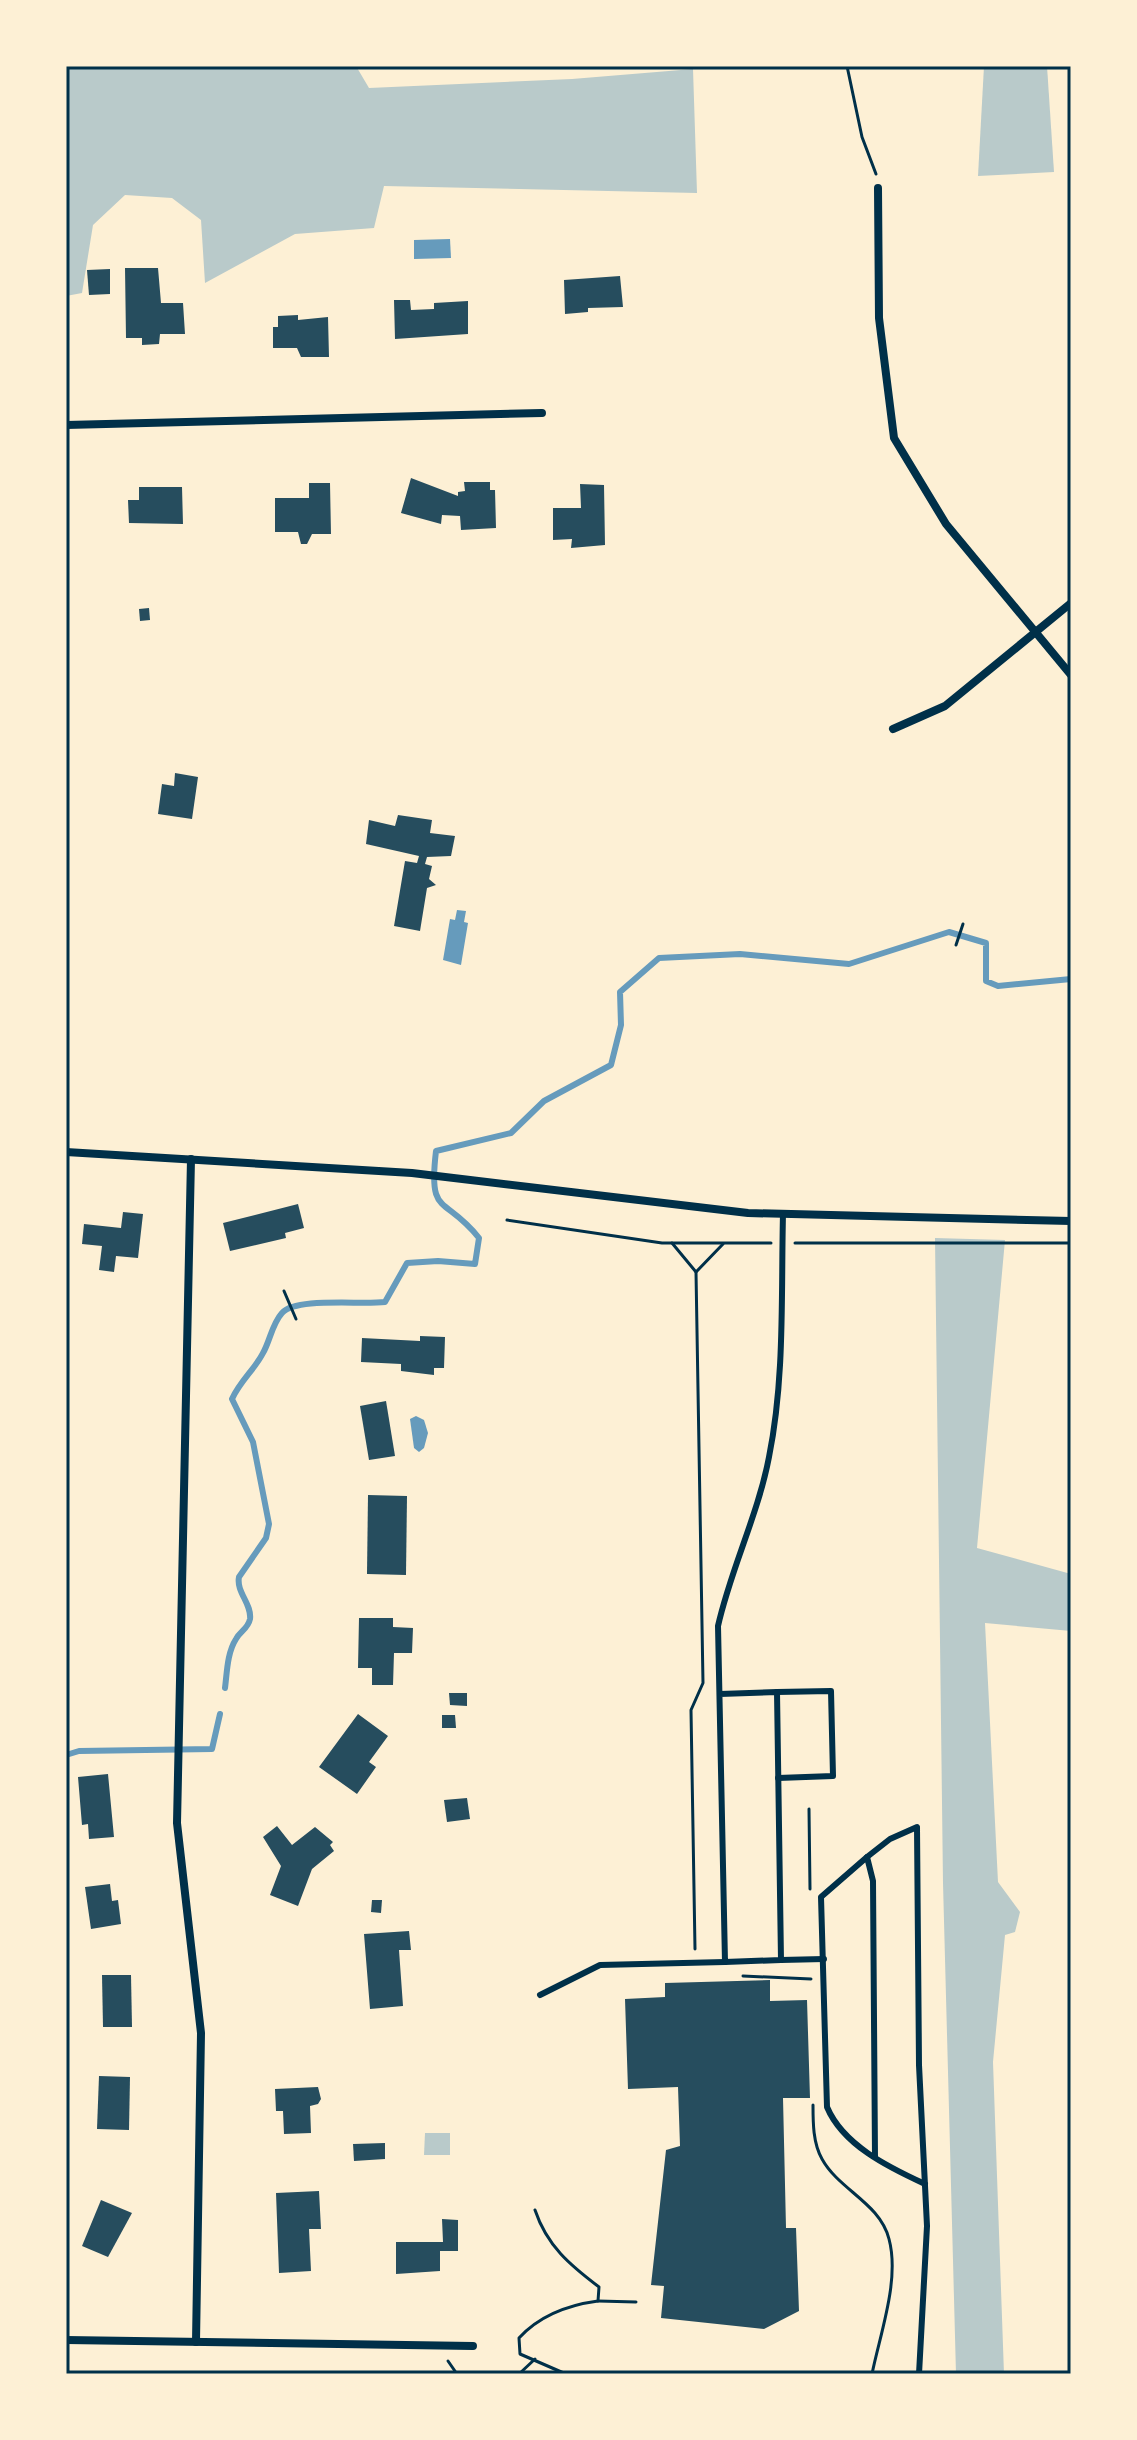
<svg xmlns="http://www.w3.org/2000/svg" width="1137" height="2440" font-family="'DM Sans',sans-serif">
  <rect width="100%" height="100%" fill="#fdf0d5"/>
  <g fill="#b9caca">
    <path d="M66,66H356L369,88L572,79L693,69L697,193L384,186L374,228L295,234L205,283L201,220L172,198L125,195L93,225L82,293L66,296Z"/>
    <path d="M984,66H1047L1054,172L978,176Z"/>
    <path d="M935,1238L1005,1240L977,1548L1071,1574V1631L985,1623L998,1882L1020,1912L1015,1932L1005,1935L993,2062L1004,2374H956L943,1883Z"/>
    <path d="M425,2133H450V2155H424Z"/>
  </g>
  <g fill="#669bbc">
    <path d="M450,239L451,258L414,259V240Z"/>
    <path d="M457,910L466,911L464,922L468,923L461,965L443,960L450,919L455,920Z"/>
    <path d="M416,1416L424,1420L428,1433L424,1448L419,1452L414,1448L410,1419Z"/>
  </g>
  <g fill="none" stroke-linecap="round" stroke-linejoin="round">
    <g stroke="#669bbc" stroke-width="6">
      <path d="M225,1688C227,1673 227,1653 236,1639C240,1631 248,1629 250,1619C252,1604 236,1592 239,1577L266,1538L269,1524L253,1442L232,1399C240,1381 255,1369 263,1353C270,1341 272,1324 282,1313C296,1297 361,1305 385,1302L407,1263L438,1261L475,1264L479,1238C445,1195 428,1218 436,1151L511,1133L544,1101L611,1065L621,1025L620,992L659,958L740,954L849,964L949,932L986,943V981L998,986L1071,979"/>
      <path d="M66,1755L79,1751L212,1749L220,1714"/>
    </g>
  </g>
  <g fill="#264d5e">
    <path d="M125,268H158L161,303H183L185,334H160L159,344L142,345V338H126Z"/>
    <path d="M110,269V294L89,295L87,270Z"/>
    <path d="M620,276L623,307L588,308V312L565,314L564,280Z"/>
    <path d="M394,300H410L411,310L434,309V303L468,301V334L395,339Z"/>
    <path d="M298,315V320L328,317L329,357H301L297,348H273V327H278V316Z"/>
    <path d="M411,478L458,496V492L465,491L464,482H490V490H495L496,528L461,530L460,516L442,515L441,524L401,513Z"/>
    <path d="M309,483H330L331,534H312L307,544H301L298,532H275V498H309Z"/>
    <path d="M580,484L604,485L605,545L571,548L572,539L553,540V508H581Z"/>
    <path d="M139,487H182L183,524L129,523L128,500H139Z"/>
    <path d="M149,608L150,620L140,621L139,609Z"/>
    <path d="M175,773L198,777L192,819L158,814L162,784L174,786Z"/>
    <path d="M398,815L432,820L430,833L455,836L451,856L427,857L425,864L432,866L429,879L436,885L427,888L420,931L394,926L405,861L417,863L419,856L366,844L369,820L395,826Z"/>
    <path d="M298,1204L304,1228L285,1233L286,1238L230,1251L223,1223Z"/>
    <path d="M123,1212L143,1214L138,1258L116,1256L114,1272L99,1270L102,1246L82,1244L84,1224L121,1228Z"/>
    <path d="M420,1336L445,1337L444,1368H434V1375L401,1371V1364L361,1362L362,1338L420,1341Z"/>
    <path d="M386,1401L395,1456L369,1460L360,1406Z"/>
    <path d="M368,1495L407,1496L406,1575L367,1574Z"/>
    <path d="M359,1618H393V1627L413,1628L412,1653H394L393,1685H372V1668H358Z"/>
    <path d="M449,1693H467V1706L450,1705Z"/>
    <path d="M358,1714L388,1736L369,1762L376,1767L357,1794L319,1767Z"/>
    <path d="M442,1715H455L456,1728H442Z"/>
    <path d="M108,1774L114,1837L89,1839L88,1824L82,1825L78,1777Z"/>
    <path d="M467,1798L470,1819L447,1822L444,1800Z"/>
    <path d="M277,1826L292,1845L315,1827L333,1842L330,1845L334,1851L312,1869L298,1906L270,1895L281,1866L263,1837Z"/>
    <path d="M110,1884L112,1901L118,1900L121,1924L91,1929L85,1887Z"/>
    <path d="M372,1900H382L381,1913L371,1912Z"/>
    <path d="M409,1931L411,1950H399L403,2006L370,2009L364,1934Z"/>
    <path d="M102,1975H131L132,2027H103Z"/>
    <path d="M770,1980V2001L807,2000L810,2098H783L786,2228H796L799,2311L764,2329L661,2318L664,2286L651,2285L666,2150L680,2146L678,2087L628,2089L625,1999L665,1997V1983Z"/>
    <path d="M99,2076L130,2077L129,2130L97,2129Z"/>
    <path d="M318,2087L321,2099L318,2104L310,2106L311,2133L284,2134L283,2111H276L275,2089Z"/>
    <path d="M385,2143V2159L354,2161L353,2144Z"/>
    <path d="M319,2191L321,2229H309L311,2271L279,2273L276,2193Z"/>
    <path d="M101,2200L132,2213L108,2257L82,2246Z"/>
    <path d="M442,2219L458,2220V2251H440V2271L396,2274V2242H443Z"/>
  </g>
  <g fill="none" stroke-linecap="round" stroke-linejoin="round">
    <g stroke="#003049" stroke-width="3">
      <path d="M847,66L862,137L876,174"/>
      <path d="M956,945L963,924"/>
      <path d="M507,1220L662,1243H771"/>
      <path d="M672,1243L696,1272L723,1244"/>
      <path d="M795,1243H1071"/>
      <path d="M284,1291L296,1319"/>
      <path d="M809,1809L810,1889"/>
      <path d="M695,1949L691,1710L703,1683L696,1272"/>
      <path d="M743,1976L811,1979"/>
      <path d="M813,2105C813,2123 813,2143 822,2159C839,2190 880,2203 889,2239C900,2280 880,2334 872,2374"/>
      <path d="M535,2210C547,2246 570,2265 599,2287L598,2301C568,2305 540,2315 519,2338L520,2354L566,2374"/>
      <path d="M598,2301L636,2302"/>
      <path d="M448,2361L457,2374"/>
      <path d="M519,2374L535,2359"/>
    </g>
    <g stroke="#003049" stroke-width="6">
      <path d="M777,1692L831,1691L833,1776L778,1778"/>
      <path d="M720,1694L777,1692L781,1960L725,1962L718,1626C731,1568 758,1515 769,1457C785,1378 781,1294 783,1214"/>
      <path d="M867,1857L890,1839L917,1827L919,2065L927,2226L919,2374"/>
      <path d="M781,1960L824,1959"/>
      <path d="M540,1995L600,1965L725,1962"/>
      <path d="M875,2157L873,1881L867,1857L821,1897L827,2107C843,2145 888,2167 925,2184"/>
    </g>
    <g stroke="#003049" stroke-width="8">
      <path d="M878,188L879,318L894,438L946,524L1071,675"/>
      <path d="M66,425L542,413"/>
      <path d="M893,729L945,706L1071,603"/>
      <path d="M66,1152L412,1173L748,1213L1071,1221"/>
      <path d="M191,1159L177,1823L201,2033L196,2342"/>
      <path d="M66,2340L473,2346"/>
    </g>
  </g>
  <rect width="1137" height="2440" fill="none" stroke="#fdf0d5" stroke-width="136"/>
  <rect x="68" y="68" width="1001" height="2304" fill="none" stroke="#003049" stroke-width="3"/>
</svg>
